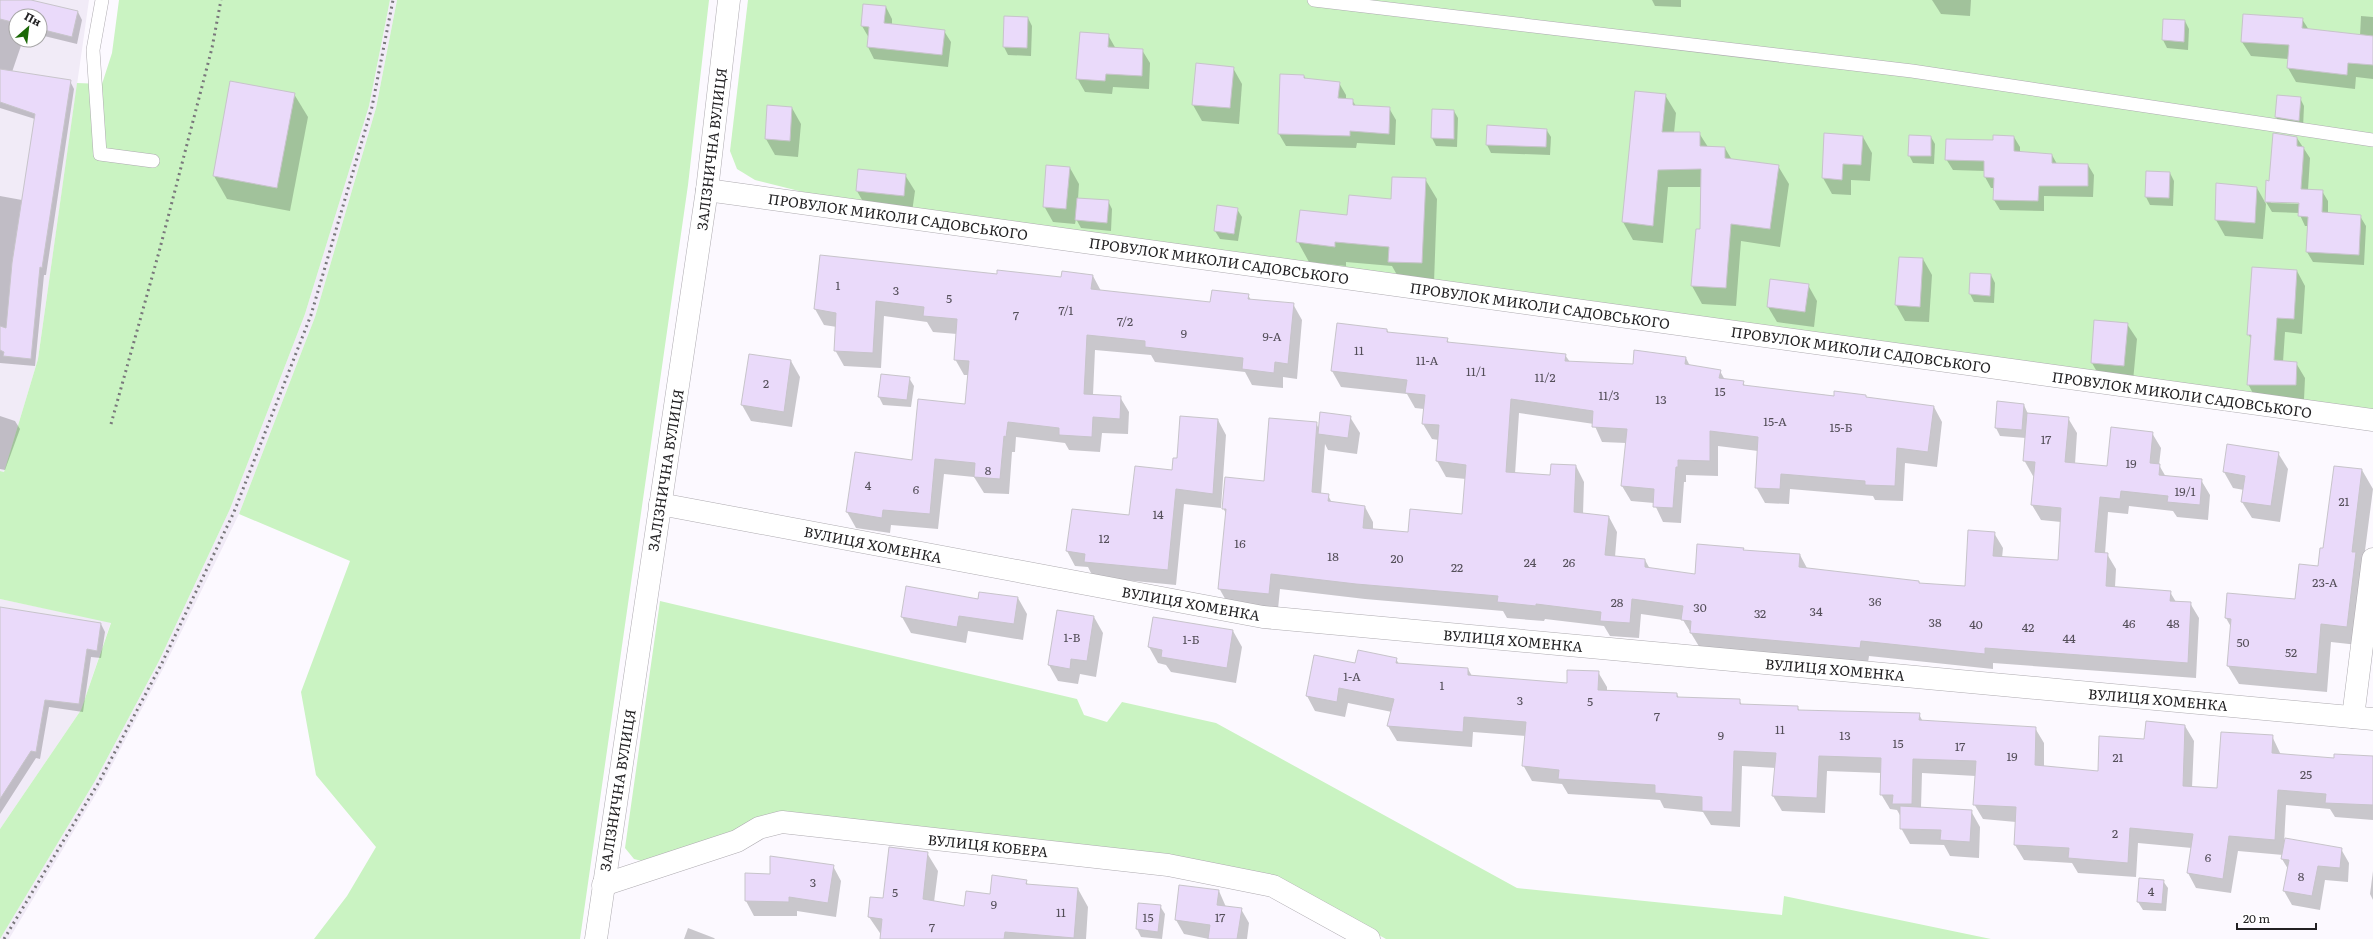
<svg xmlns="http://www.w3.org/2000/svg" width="2373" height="939" font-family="Literata,serif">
  <rect width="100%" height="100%" fill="#fcf9ff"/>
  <g fill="#f1ebf7" fill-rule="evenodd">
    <path d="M0,0H89L38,359L4,472L0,471ZM16,16H40V40H16Z"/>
    <path d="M390,0H397L376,108L315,317L239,514L165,665L102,784L9,939H0L95,781L159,661L230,509L305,314L369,106Z"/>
    <path d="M0,599L111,622L81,710L0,829Z"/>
  </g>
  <g fill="#caf3c2">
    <path d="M119,0H390L369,106L305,314L230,509L159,661L95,781L0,939V829L81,710L111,623L0,599V471L4,472L38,359L77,83L102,84L112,53Z"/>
    <path d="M397,0H709L688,185L580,939H314L347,896L376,847L316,775L301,692L350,561L239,514L315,317L376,108Z"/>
    <path d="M748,0H2373V412L839,201L755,180L737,169L730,151Z"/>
    <path d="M660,601L1077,699L1084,715L1107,722L1122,702L1216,723L1517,888L1782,915L1784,896L1991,939H1386L1277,878L780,815L650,863L634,859L625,848Z"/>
  </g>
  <g fill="#0003" fill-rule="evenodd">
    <path d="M0,0H26L78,12L82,20L77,44L40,35V16H16V40H23L12,72L70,81L74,89L46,275H44L35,366L0,363V196L22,200L35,119L0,108Z"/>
    <path d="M1652,0H1681V7L1655,6Z"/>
    <path d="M1932,0H1971L1970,16L1941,14Z"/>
    <path d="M864,5L886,7L892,19V25L944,31L951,42L948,67L874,59L868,47L869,38L862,26Z"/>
    <path d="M2361,16L2373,17V79L2356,77L2355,89L2296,82L2288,68V59L2251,56L2242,42L2302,19L2309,30L2360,36Z"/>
    <path d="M1028,18L1032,26L1031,56L1008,55L1004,47Z"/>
    <path d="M2185,21L2189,29L2188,50L2167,48L2163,40Z"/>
    <path d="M1108,35L1116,49L1142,50L1150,63L1149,89L1113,87L1112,94L1085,92L1077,78Z"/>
    <path d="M1233,68L1242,84L1239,124L1202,121L1193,105Z"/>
    <path d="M1304,76L1306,79L1339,83L1346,95V100H1352L1356,106L1389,108L1396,120L1395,145L1357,143L1356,148L1286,146L1279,134Z"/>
    <path d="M1636,92L1665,95L1676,113L1674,133H1699L1708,147L1725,148L1732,160L1778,166L1789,184L1780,247L1741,241L1736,306L1702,304L1692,286L1701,230L1702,187H1668L1663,243L1633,240L1623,222Z"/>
    <path d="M294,94L308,117L290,211L227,199L214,176Z"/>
    <path d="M2300,98L2304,106L2303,128L2280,125L2276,117Z"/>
    <path d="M768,106L792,108L801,124L798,157L775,155L766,139Z"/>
    <path d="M1454,111L1458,118L1457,147L1436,146L1432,138Z"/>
    <path d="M1488,126L1546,129L1551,137L1550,155L1491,153L1487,145Z"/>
    <path d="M1863,137L1872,153L1870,181L1851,180V195L1832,194L1823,178Z"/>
    <path d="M1931,137L1935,144L1934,164L1913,163L1909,155Z"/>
    <path d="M2014,137L2020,147V152L2052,155L2057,164L2088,165L2094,175L2093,197L2044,196V211L2000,210L1994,200L1995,188H1991L1985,177V171L1953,170L1946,159L1994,141Z"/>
    <path d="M2297,138L2310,158L2308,190L2322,191L2328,201V214L2360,216L2366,226L2364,265L2313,262L2307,252L2308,226H2305L2299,213L2272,212L2266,202L2270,182ZM2271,201L2304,202V204L2271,203Z"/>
    <path d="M1070,168L1079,184L1078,199L1108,201L1112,209L1111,231L1081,228L1076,219L1075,224L1053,222L1044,206Z"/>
    <path d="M2170,173L2174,181L2173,206L2150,205L2146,197Z"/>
    <path d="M905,175L915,191L912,212L866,207L857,191Z"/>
    <path d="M1425,179L1437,199L1434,283L1401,282L1392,266L1346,262V266L1309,262L1298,242L1348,216L1392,200Z"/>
    <path d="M2257,188L2266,204L2263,239L2225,236L2216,220Z"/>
    <path d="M1218,206L1237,209L1242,217L1238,241L1220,239L1215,231Z"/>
    <path d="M821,256L998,275L1062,278L1093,276L1101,291L1211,303L1248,295L1251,300L1293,304L1302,320L1297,379L1283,377V388L1252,385L1245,372L1155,362L1151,355L1095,350L1093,395L1120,397L1129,412L1128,434L1102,433L1100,452L1069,450L1065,443L1016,437L1015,452H1012L1009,494L984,493L974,477L944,474L938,529L891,525L890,533L856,528L847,512L913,461L966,405L969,375H964L955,359L957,334L933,332L927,322L884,316L881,368L844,366L835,350L837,327L824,325L815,309Z"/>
    <path d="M1923,259L1932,275L1929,322L1905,321L1896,305Z"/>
    <path d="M2297,271L2305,286L2302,334L2285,332L2283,362L2296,363L2305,378L2304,400L2256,399L2248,384L2252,340L2248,334Z"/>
    <path d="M1991,275L1995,283L1994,303L1974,302L1970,294Z"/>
    <path d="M1808,285L1817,301L1814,327L1777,322L1768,307Z"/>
    <path d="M1338,324L1387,330L1389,333L1447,339L1449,343L1565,355L1570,362L1634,365L1686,358L1690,366L1720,371L1725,380L1743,382L1745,386L1934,407L1942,422L1937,467L1905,463L1903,501L1875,500L1873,496L1790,489L1789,504L1765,503L1756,487L1758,451L1718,446V476L1686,475V482H1684L1681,523L1663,522L1654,503L1631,501L1622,486L1626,443L1602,442L1594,424L1519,413L1515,474L1551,476L1576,466L1584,482L1583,514L1609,517L1617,532L1615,557L1645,560L1650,569L1696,576L1743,549L1744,551L1800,555L1808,570L1919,582L1920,584L1966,587L1994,533L2003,548L2002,558L2059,561L2061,522L2041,520L2032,505L2035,476H2033L2024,460L2026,438L2000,436L1996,428L2024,405L2028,414L2068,418L2077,433L2075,464L2108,467L2152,433L2161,448L2159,465L2166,477L2201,480L2210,495L2208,520L2177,517L2173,511L2129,506L2128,514L2108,512L2105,554H2107L2116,569L2115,587L2170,592L2176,602L2190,603L2199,618L2196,678L1993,663V669L1869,656L1868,663L1700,648L1683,620L1641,614L1639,638L1610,636L1604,626L1545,619L1544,621L1507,618L1503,611L1365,599L1280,589L1278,609L1228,604L1219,588L1227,515L1223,508L1265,482L1316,423L1319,429L1350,417L1360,433L1357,454L1328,450L1325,444L1321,494L1328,495L1332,503L1365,507L1373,522V530L1409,533L1463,515L1466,479L1446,477L1437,461L1439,440L1432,439L1423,424L1424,409L1415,408L1407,394L1341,387L1332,371Z"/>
    <path d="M2127,324L2137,339L2133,381L2101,379L2092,363Z"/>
    <path d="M750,355L791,361L800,377L792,427L751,421L742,405Z"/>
    <path d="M909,378L914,386L911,407L883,405L879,397Z"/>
    <path d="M0,416L15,421L20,429L5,470L0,469Z"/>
    <path d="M1218,420L1226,435L1221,508L1184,504L1176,585L1093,577L1088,567L1075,566L1067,551L1073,510L1130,516L1172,471L1178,459Z"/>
    <path d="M2278,453L2288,469L2280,522L2252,518L2242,502L2244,490L2233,488L2224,472Z"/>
    <path d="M2362,470L2373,489L2363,566L2358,645L2331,642L2327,692L2239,684L2228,666L2231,627L2226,618L2296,600L2319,568Z"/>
    <path d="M907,587L979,600L980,593L1018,598L1027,614L1023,640L968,631L966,643L911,633L902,617Z"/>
    <path d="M0,608L101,624L105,632L101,658L91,657L83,712L49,707L40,759L36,758L0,814Z"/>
    <path d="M1094,617L1103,633L1096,677L1080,674L1078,684L1058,681L1049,665Z"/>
    <path d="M1233,631L1242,647L1236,683L1171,672L1166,665L1158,663L1149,647Z"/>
    <path d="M1396,659L1399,664L1468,669L1472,676L1568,684L1598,672L1607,687V691L1677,694L1679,698L1739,700L1742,705L1797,707L1800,711L1919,714L1923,722L2035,728L2044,743V767L2098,772L2145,740L2185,726L2194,741L2192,788L2218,789L2272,736L2281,755L2335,759L2373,757V820L2335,817L2330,809L2286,805L2284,844L2341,849L2349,863L2348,882L2325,880L2320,910L2292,905L2284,891L2288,869L2282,859L2283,855L2238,851L2231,893L2196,888L2188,873L2192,848L2138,843L2136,877L2078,873L2072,863L2024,860L2015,845L2016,822L1983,819L1974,804L1976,776L1922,773L1921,808L1971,811L1980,827L1979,858L1950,856L1944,845L1910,844L1901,828V817L1897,810L1890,809L1881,794L1882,773L1827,771L1825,813L1782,811L1773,796L1776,768L1742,766L1740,827L1711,825L1703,812L1664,808L1660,800L1568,794L1562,784L1532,781L1523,765L1526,736L1473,732L1472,747L1397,741L1388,726L1392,712L1348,703L1345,717L1315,711L1307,696L1356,664Z"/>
    <path d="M927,853L938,871L934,902L965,907L1026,881L1028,885L1078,889L1088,907L1086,939H881L882,936L869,917Z"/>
    <path d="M833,866L841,881L836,917L797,911V916H754L746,901V874L771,875Z"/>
    <path d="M2373,871V900L2370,894Z"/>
    <path d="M2163,881L2168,888L2166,911L2143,910L2138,902Z"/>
    <path d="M1219,891L1226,907L1241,909L1249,923L1247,939H1209L1184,934L1176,920Z"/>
    <path d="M1139,904L1160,906L1165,914L1162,939L1141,937L1137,929Z"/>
    <path d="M688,928L714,938L715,939H684Z"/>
  </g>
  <g fill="#eadafa" stroke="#c7c4ca">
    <path d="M0,0H31L78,11L72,37L40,29V16H16V23L0,19Z"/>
    <path d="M863,4L886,6L884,23L945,30L942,55L867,47L869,27L861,26Z"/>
    <path d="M2243,14L2303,18L2302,28L2373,36V65L2348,63L2347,75L2287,68L2289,45L2241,42Z"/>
    <path d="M1004,16L1028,17L1027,48L1003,47Z"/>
    <path d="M2163,19L2185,20L2184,42L2162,40Z"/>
    <path d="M1080,32L1109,34L1108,47L1143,49L1142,76L1106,74L1105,81L1076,79Z"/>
    <path d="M1196,63L1234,67L1230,108L1192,105Z"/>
    <path d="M0,69L71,80L42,268L40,267L31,359L3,356L4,352L0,350V326L6,328L12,263L35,114L0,102Z"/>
    <path d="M1280,74L1304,75V78L1340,82L1338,98L1353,99V105L1390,107L1389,134L1350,131V136L1278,134Z"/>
    <path d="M230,81L295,93L277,188L213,176Z"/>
    <path d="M1635,91L1666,94L1662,132H1700V146L1725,147V158L1779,165L1770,229L1731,224L1726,288L1691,286L1696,229H1700L1701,169L1658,170L1653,226L1622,222Z"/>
    <path d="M2277,95L2301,97L2299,121L2275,117Z"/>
    <path d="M767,105L792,107L790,141L765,139Z"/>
    <path d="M1432,109L1454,110V139L1431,138Z"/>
    <path d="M1487,125L1547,129L1546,147L1486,145Z"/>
    <path d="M1824,133L1863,136L1861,165L1843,164L1842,180L1822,178Z"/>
    <path d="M2273,133L2297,137V146L2304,147L2301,189L2323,190L2322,212L2361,215L2359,255L2306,252L2308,217L2298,216L2299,203L2265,202L2266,180L2269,181Z"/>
    <path d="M1909,135L1931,136V156H1908Z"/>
    <path d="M1993,135L2014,136V151L2052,154V163L2088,164V186H2039L2038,201L1993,200L1994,178L1984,177V161L1945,160L1946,139L1993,140Z"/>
    <path d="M1046,165L1070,167L1066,209L1043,207Z"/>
    <path d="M858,169L906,174L904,196L856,191Z"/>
    <path d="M2146,171L2170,172L2169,198L2145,197Z"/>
    <path d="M1392,177L1426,178L1422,263L1388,262L1389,247L1335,242V247L1296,242L1300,210L1347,215L1349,195L1391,199Z"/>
    <path d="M2216,183L2257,187L2255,223L2215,220Z"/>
    <path d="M1077,198L1109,200L1107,223L1075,220Z"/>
    <path d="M1217,205L1238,208L1234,234L1214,231Z"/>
    <path d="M820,255L997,274V270L1061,277L1062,271L1093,275L1091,289L1210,302L1212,290L1249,294L1248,299L1294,303L1288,364L1275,362L1274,373L1242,369L1243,358L1145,347V341L1087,335L1084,394L1121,396L1120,419L1093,417L1092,437L1059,435V428L1008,422L1006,437L1004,436L1000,479L974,477L975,463L935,459L930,514L883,510L882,518L846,512L855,452L912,460L918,399L965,404L969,361L954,360L957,319L923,316L924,307L876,301L873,353L834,351L836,313L814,309Z"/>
    <path d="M1899,257L1923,258L1920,307L1895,305Z"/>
    <path d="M2252,267L2297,270L2294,319L2277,318L2274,360L2297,362L2296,385H2247L2251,335H2247Z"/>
    <path d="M1970,273L1991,274L1990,296L1969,294Z"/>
    <path d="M1770,279L1809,284L1805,312L1767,307Z"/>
    <path d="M2094,320L2128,323L2124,366L2091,363Z"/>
    <path d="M1337,323L1387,329V332L1448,338L1447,342L1566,354L1565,361L1633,364L1634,350L1686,357L1685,364L1721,370L1719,378L1744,381L1743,385L1834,396V391L1866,395V397L1934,406L1928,452L1897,448L1895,486L1865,485V481L1781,474L1780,489L1755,488L1758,437L1710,431V461L1678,460V467H1676L1673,508L1653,507L1654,489L1621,486L1627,429L1592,427L1593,411L1511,399L1506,472L1550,475L1551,464L1576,465L1574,512L1609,516L1605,555L1645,559V567L1695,574L1697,544L1744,548L1743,550L1800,554L1799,567L1919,581V583L1965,586L1968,530L1995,532L1993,556L2058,560L2061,508L2031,505L2035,462L2023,461L2027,413L2069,417L2065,462L2107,466L2111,427L2153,432L2150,463L2160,464L2159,475L2202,479L2200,505L2167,502L2168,496L2121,491L2120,499L2100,497L2095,552L2108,553L2106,586L2171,591L2170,601L2191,602L2188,663L1985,648V654L1861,641L1860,648L1690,633L1691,621L1681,620L1683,606L1632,599L1630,623L1600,621L1601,612L1536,604V606L1497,602L1498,596L1356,584L1271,574L1269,594L1218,589L1226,509H1222L1225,477L1264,481L1269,418L1317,422L1312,492L1329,494L1328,501L1365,506L1363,528L1408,532L1410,509L1462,514L1466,465L1436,461L1439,425L1422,424L1425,395L1405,393L1407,380L1331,371Z"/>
    <path d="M749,354L791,360L784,412L741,405Z"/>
    <path d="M881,374L910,377L907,400L878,397Z"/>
    <path d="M1997,401L2024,404L2022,430L1995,428Z"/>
    <path d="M1320,412L1351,416L1348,438L1318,434Z"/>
    <path d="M1180,416L1218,419L1213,494L1176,489L1168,570L1084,562L1085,554L1066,551L1072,509L1129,515L1135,466L1172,470L1173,458H1177Z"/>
    <path d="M2227,444L2279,452L2271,506L2241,502L2245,476L2223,472Z"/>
    <path d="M2334,466L2362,469L2352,552H2356L2347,627L2321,624L2317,674L2227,666L2231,619L2225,618L2227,593L2295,599L2299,564L2318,566L2320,548H2323Z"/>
    <path d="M906,586L978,599L979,592L1018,597L1014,624L959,616L957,627L901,617Z"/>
    <path d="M0,607L101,623L97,651L87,649L79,704L45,700L36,752L31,751L0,799Z"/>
    <path d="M1057,610L1094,616L1087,661L1071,659L1070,669L1048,665Z"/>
    <path d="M1153,617L1233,630L1227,668L1161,657L1162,650L1148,647Z"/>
    <path d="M1358,650L1397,658L1396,663L1468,668V675L1567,683V670L1599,671L1598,690L1677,693V697L1740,699V704L1798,706V710L1920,713L1919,720L2036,727L2035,765L2098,771L2099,736L2144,739L2146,721L2185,725L2183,786L2217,788L2221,732L2273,735L2272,753L2334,758V754L2373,756V805L2325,803L2326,794L2278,790L2275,840L2229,836L2223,879L2187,873L2193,834L2130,828L2128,863L2068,858L2069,848L2014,845L2016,807L1973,805L1976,761L1913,759L1912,804H1892L1893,795H1880L1881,758L1819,756L1817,798L1772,796L1776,753L1734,751L1732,812L1702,811V797L1655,793V785L1558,779L1559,770L1522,766L1526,722L1464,717L1463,732L1387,726L1394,699L1339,688L1337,702L1306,696L1314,655L1355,663Z"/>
    <path d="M1900,806L1972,810L1970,842L1940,840L1941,830L1900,829Z"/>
    <path d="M2285,838L2342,848L2340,868L2318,866L2312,896L2283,891L2289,860L2281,859Z"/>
    <path d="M889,847L928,852L923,899L964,906L966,891L990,894L992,875L1027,880L1026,884L1078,888L1074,938L1005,932L1004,939H880L882,919L868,917L870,897L883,898Z"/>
    <path d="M770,856L834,865L828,903L789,897V902L745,901V873L770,874Z"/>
    <path d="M2139,878L2164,880L2162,904L2137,902Z"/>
    <path d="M1179,885L1219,890L1217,905L1242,908L1237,939H1208L1210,925L1175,920Z"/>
    <path d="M1138,903L1161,905L1158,932L1136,929Z"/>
  </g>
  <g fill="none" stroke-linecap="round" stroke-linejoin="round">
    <g stroke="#aeabb0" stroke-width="14">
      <g id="service">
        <path d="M102,0L93,50L100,154L153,161"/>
        <path d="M1314,0L1912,71L2373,140"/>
      </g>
    </g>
    <g stroke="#aeabb0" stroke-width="23">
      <g id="minor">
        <path d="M707,190L2373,420"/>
        <path d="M660,504L1263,617L2373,719"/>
        <path d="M2353,717L2373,559"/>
        <path d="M603,885L737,841L759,828L782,822L1168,865L1273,886L1369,939"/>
        <path d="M596,939L707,190L729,0"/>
      </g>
    </g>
    <use href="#service" stroke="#fff" stroke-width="13"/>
    <use href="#minor" stroke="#fff" stroke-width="22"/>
    <g stroke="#79777b" stroke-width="3" stroke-dasharray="2 4" stroke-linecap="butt">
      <path d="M111,424L159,252L212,48L221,0"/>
      <path d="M4,939L99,782L162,663L234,512L311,315L372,107L393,0"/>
    </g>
  </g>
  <g text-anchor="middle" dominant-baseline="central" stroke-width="3.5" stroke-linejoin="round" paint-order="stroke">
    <g font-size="12" fill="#544f59">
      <text x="838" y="285">1</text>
      <text x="896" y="290">3</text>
      <text x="949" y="298">5</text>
      <text x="1066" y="310">7/1</text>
      <text x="1016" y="315">7</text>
      <text x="1125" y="321">7/2</text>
      <text x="1184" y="333">9</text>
      <text x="1272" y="336">9-А</text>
      <text x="1359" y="350">11</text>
      <text x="1427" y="360">11-А</text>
      <text x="1476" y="371">11/1</text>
      <text x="1545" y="377">11/2</text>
      <text x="766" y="383">2</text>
      <text x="1720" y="391">15</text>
      <text x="1609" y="395">11/3</text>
      <text x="1661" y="399">13</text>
      <text x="1775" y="421">15-А</text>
      <text x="1841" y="427">15-Б</text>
      <text x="2046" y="439">17</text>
      <text x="2131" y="463">19</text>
      <text x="988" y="470">8</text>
      <text x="868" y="485">4</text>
      <text x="916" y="489">6</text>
      <text x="2185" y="491">19/1</text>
      <text x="2344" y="501">21</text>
      <text x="1158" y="514">14</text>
      <text x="1104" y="538">12</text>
      <text x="1240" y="543">16</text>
      <text x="1333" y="556">18</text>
      <text x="1397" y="558">20</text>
      <text x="1530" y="562">24</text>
      <text x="1569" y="562">26</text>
      <text x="1457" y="567">22</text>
      <text x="2325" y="582">23-А</text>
      <text x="1875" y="601">36</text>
      <text x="1617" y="602">28</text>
      <text x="1700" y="607">30</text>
      <text x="1816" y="611">34</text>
      <text x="1760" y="613">32</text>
      <text x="1935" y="622">38</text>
      <text x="2129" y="623">46</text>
      <text x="2173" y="623">48</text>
      <text x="1976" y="624">40</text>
      <text x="2028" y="627">42</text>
      <text x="1072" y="637">1-В</text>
      <text x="2069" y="638">44</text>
      <text x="1191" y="639">1-Б</text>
      <text x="2243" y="642">50</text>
      <text x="2291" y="652">52</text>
      <text x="1352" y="676">1-А</text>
      <text x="1442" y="685">1</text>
      <text x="1520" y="700">3</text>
      <text x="1590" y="701">5</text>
      <text x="1657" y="716">7</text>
      <text x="1780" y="729">11</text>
      <text x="1721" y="735">9</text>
      <text x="1845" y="735">13</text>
      <text x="1898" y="743">15</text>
      <text x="1960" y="746">17</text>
      <text x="2012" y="756">19</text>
      <text x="2118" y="757">21</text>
      <text x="2306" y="774">25</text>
      <text x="2115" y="833">2</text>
      <text x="2208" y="857">6</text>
      <text x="2301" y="876">8</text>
      <text x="813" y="882">3</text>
      <text x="2151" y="891">4</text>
      <text x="895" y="892">5</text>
      <text x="994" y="904">9</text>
      <text x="1061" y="912">11</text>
      <text x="1148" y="917">15</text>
      <text x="1220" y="917">17</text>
      <text x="932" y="927">7</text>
    </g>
    <g font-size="14" fill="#222123" stroke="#fff">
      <text transform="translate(711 149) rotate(-83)">ЗАЛІЗНИЧНА ВУЛИЦЯ</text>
      <text transform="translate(898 216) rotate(8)">ПРОВУЛОК МИКОЛИ САДОВСЬКОГО</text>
      <text transform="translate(1219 260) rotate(8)">ПРОВУЛОК МИКОЛИ САДОВСЬКОГО</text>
      <text transform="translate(1540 305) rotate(8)">ПРОВУЛОК МИКОЛИ САДОВСЬКОГО</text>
      <text transform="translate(1861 349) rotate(8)">ПРОВУЛОК МИКОЛИ САДОВСЬКОГО</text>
      <text transform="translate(2182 394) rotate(8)">ПРОВУЛОК МИКОЛИ САДОВСЬКОГО</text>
      <text transform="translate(665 470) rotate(-81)">ЗАЛІЗНИЧНА ВУЛИЦЯ</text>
      <text transform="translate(873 544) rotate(11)">ВУЛИЦЯ ХОМЕНКА</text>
      <text transform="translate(1191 603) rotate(10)">ВУЛИЦЯ ХОМЕНКА</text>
      <text transform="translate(1513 640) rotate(5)">ВУЛИЦЯ ХОМЕНКА</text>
      <text transform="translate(1835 669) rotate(5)">ВУЛИЦЯ ХОМЕНКА</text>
      <text transform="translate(2158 699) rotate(5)">ВУЛИЦЯ ХОМЕНКА</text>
      <text transform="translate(617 790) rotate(-81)">ЗАЛІЗНИЧНА ВУЛИЦЯ</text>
      <text transform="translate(988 845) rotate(6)">ВУЛИЦЯ КОБЕРА</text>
    </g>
  </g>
  <g transform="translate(28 28) rotate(28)"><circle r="19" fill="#ffffff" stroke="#a7a6a7"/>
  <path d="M0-3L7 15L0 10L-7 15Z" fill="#1c6907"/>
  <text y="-6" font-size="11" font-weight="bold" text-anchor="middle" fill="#222123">Пн</text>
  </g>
  <path d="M2237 923v6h79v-6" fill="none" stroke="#222123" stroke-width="2"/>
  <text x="2243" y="923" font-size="12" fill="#222123" stroke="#ffffff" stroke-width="3" paint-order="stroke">20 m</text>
</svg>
